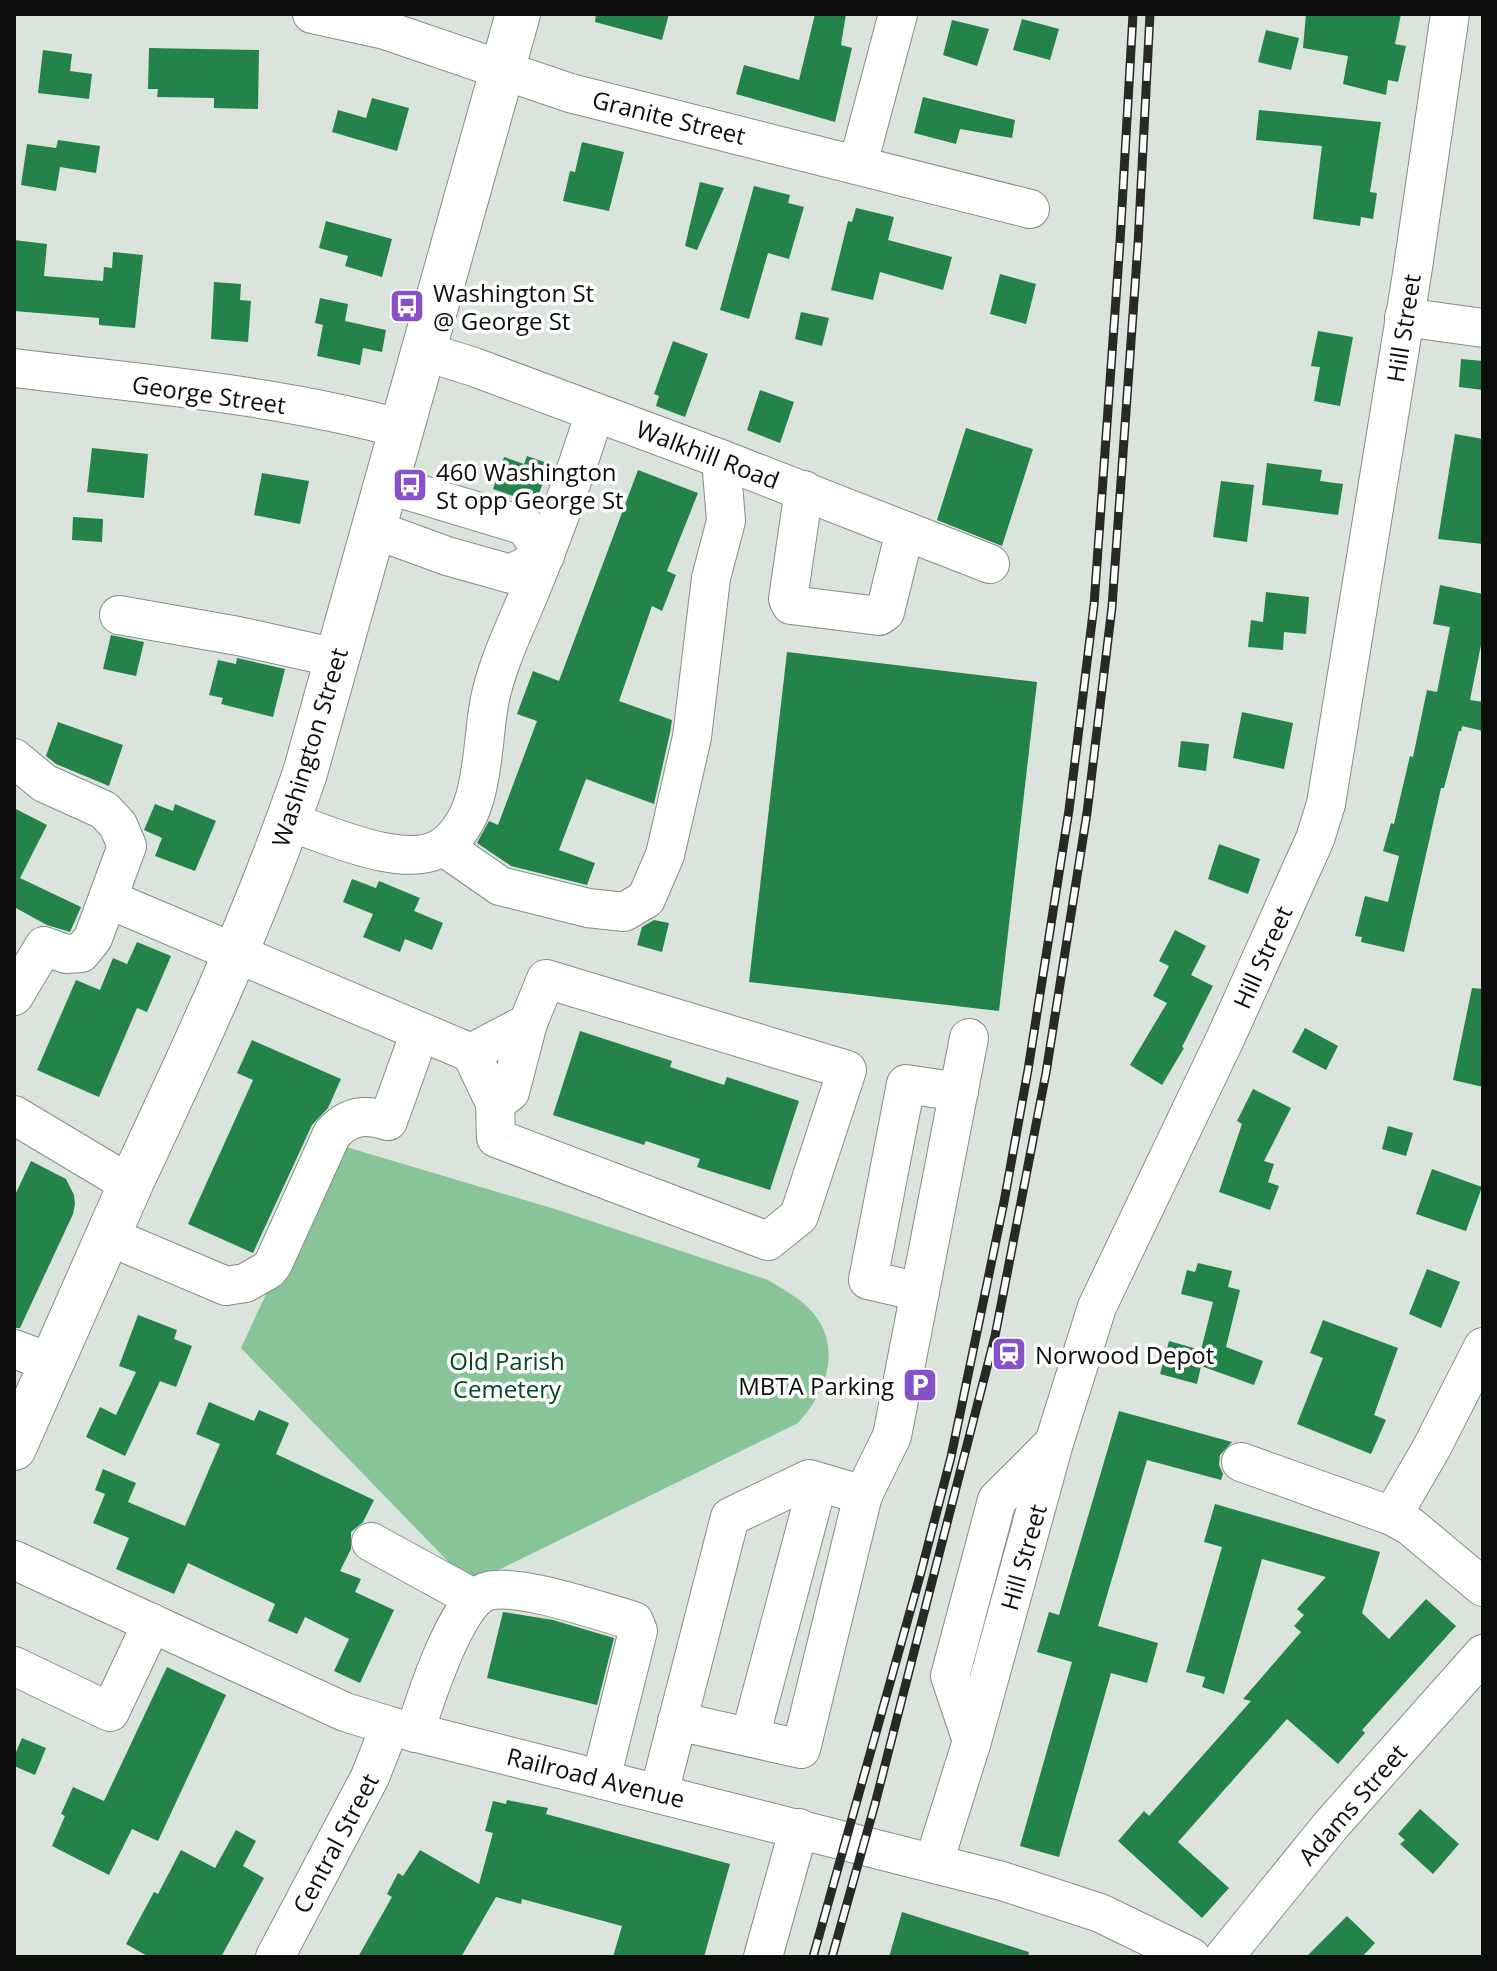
<svg xmlns="http://www.w3.org/2000/svg" width="1497" height="1971" font-family="'Open Sans',sans-serif">
  <rect width="100%" height="100%" fill="#dae3dc"/>
  <path fill="#87c497" d="M336,1144L555,1209L768,1280C784,1290 802,1299 814,1314C842,1349 826,1393 798,1423L470,1584L241,1348Z"/>
  <g fill="#248348">
    <path d="M596,14H669L662,40L595,22Z"/>
    <path d="M815,14H846L841,45L852,48L835,122L736,94L744,65L799,80Z"/>
    <path d="M1306,14H1401L1395,44L1406,46L1398,82L1388,80L1386,95L1343,84L1348,56L1303,48Z"/>
    <path d="M1022,19L1059,29L1050,60L1013,50Z"/>
    <path d="M952,20L989,29L977,66L943,55Z"/>
    <path d="M1266,30L1299,38L1291,70L1258,62Z"/>
    <path d="M149,48L259,50L258,109L214,108V98L157,97L158,89H148Z"/>
    <path d="M43,50L72,54L70,71L92,74L89,99L38,93Z"/>
    <path d="M923,97L1015,120L1012,138L960,129L956,144L914,133Z"/>
    <path d="M372,98L409,108L397,151L332,132L338,110L366,118Z"/>
    <path d="M1259,110L1381,122L1370,192L1377,193L1373,219L1361,217L1360,226L1313,219L1322,146L1256,140Z"/>
    <path d="M58,140L100,146L96,173L60,167L56,191L21,185L27,144L56,148Z"/>
    <path d="M582,142L624,152L609,211L563,201L570,171L575,172Z"/>
    <path d="M700,182L724,188L697,250L685,246Z"/>
    <path d="M754,186L790,195L788,203L804,207L789,259L768,253L749,319L720,310Z"/>
    <path d="M856,208L894,217L888,240L952,257L943,290L880,272L873,300L831,290L848,221L852,222Z"/>
    <path d="M326,221L392,239L382,277L345,266L348,256L319,248Z"/>
    <path d="M14,240L47,244L44,276L103,281L104,267L112,268L113,252L143,255L135,328L99,325V318L14,311Z"/>
    <path d="M1000,274L1036,284L1026,324L990,314Z"/>
    <path d="M214,282L241,284L240,300L251,301L248,342L211,339Z"/>
    <path d="M320,298L348,304L345,321L386,330L382,352L363,348L360,365L317,356L323,325L315,323Z"/>
    <path d="M801,312L829,318L822,346L795,339Z"/>
    <path d="M1318,331L1353,337L1340,406L1314,401L1320,367L1311,366Z"/>
    <path d="M673,341L708,354L685,417L656,406L659,396L654,394Z"/>
    <path d="M1461,359L1483,361V390L1459,387Z"/>
    <path d="M760,390L794,402L780,443L747,430Z"/>
    <path d="M966,428L1033,449L1002,546L937,520Z"/>
    <path d="M1455,434L1483,439V544L1438,539Z"/>
    <path d="M92,448L148,454L144,498L87,492Z"/>
    <path d="M527,456L550,464L535,504L493,489L504,457L524,464Z"/>
    <path d="M1267,463L1322,470L1320,481L1343,484L1338,515L1262,505Z"/>
    <path d="M638,470L698,493L667,571L676,575L662,611L652,606L619,701L672,720L670,733L654,804L586,779L559,850L595,863L587,885L511,866L477,843L489,821L498,825L537,721L517,714L533,671L559,681Z"/>
    <path d="M262,473L309,481L300,524L254,515Z"/>
    <path d="M1221,481L1254,485L1247,542L1213,537Z"/>
    <path d="M73,517L103,519L102,542L72,540Z"/>
    <path d="M1440,585L1483,594V635L1470,700L1483,702V731L1462,726L1461,731H1459L1444,788H1441L1404,952L1361,942L1362,937L1355,936L1365,896L1388,902L1399,856L1383,851L1391,823L1394,824L1410,756L1413,757L1427,690L1437,692L1450,627L1433,624Z"/>
    <path d="M1266,592L1309,597L1306,634L1284,632L1283,650L1248,647L1251,620L1263,622Z"/>
    <path d="M111,635L144,642L136,676L103,669Z"/>
    <path d="M787,652L1037,682L999,1011L749,982Z"/>
    <path d="M237,658L285,669L273,717L221,704L223,698L209,695L218,660L236,664Z"/>
    <path d="M1242,712L1293,723L1284,769L1233,758Z"/>
    <path d="M58,722L123,745L109,786L56,764L46,756Z"/>
    <path d="M1181,741L1209,744L1206,771L1178,767Z"/>
    <path d="M155,804L173,811L175,804L216,821L195,871L155,856L162,838L144,830Z"/>
    <path d="M14,808L47,825L20,878L81,907L70,932L47,925L14,907Z"/>
    <path d="M1219,844L1260,859L1248,894L1208,879Z"/>
    <path d="M352,879L376,888L379,881L420,898L414,911L443,923L432,950L405,939L400,952L363,937L373,914L343,902Z"/>
    <path d="M654,920L669,923L662,952L637,945L642,927Z"/>
    <path d="M1175,930L1206,946L1191,975L1213,986L1182,1047L1184,1048L1162,1085L1130,1065L1167,1003L1153,996L1169,966L1159,961Z"/>
    <path d="M137,942L171,956L147,1012L137,1008L99,1097L37,1070L76,980L100,990L113,958L127,964Z"/>
    <path d="M1472,988L1483,989V1087L1453,1080Z"/>
    <path d="M1305,1028L1338,1046L1326,1070L1292,1052Z"/>
    <path d="M580,1031L672,1061L670,1067L724,1085L727,1077L799,1101L770,1190L697,1167L700,1159L646,1141L644,1145L553,1115Z"/>
    <path d="M252,1040L341,1079L328,1108L312,1125L253,1253L188,1224L253,1080L237,1073Z"/>
    <path d="M1253,1089L1291,1108L1264,1161L1274,1164L1268,1182L1279,1186L1270,1210L1219,1192L1242,1124L1237,1121Z"/>
    <path d="M1388,1126L1413,1133L1406,1156L1382,1149Z"/>
    <path d="M31,1161L66,1179L74,1195L75,1204L73,1214L20,1328H14V1197Z"/>
    <path d="M1432,1169L1482,1187L1466,1231L1416,1214Z"/>
    <path d="M1198,1263L1232,1271L1228,1287L1240,1290L1226,1347L1263,1361L1254,1385L1201,1366L1197,1384L1160,1374L1169,1341L1201,1350L1213,1302L1181,1294L1187,1270L1195,1272Z"/>
    <path d="M1427,1269L1460,1282L1441,1328L1409,1314Z"/>
    <path d="M138,1315L177,1330L174,1339L192,1346L176,1387L160,1381L125,1456L86,1437L100,1407L116,1415L136,1372L119,1366Z"/>
    <path d="M1323,1320L1398,1348L1374,1415L1386,1420L1371,1454L1297,1424L1323,1358L1310,1353Z"/>
    <path d="M209,1402L254,1421L259,1410L289,1423L276,1454L374,1500L363,1522L351,1532V1549L340,1571L361,1579L355,1592L394,1610L360,1683L334,1671L349,1639L305,1617L297,1634L268,1621L275,1604L188,1563L174,1594L116,1569L129,1538L93,1523L105,1494L95,1490L103,1469L136,1483L128,1502L185,1526L220,1444L196,1434Z"/>
    <path d="M1119,1411L1232,1442L1220,1455L1219,1465L1223,1474L1221,1480L1147,1460L1098,1626L1158,1643L1147,1683L1111,1673L1059,1857L1020,1846L1072,1662L1037,1652L1049,1612L1059,1615Z"/>
    <path d="M1215,1504L1380,1552L1362,1613L1389,1639L1426,1599L1456,1626L1362,1730L1365,1733L1338,1764L1287,1719L1178,1842L1229,1888L1202,1918L1118,1841L1144,1811L1149,1816L1251,1701L1243,1699L1301,1632L1294,1626L1304,1615L1297,1609L1326,1577L1262,1559L1224,1694L1202,1687L1205,1677L1186,1672L1222,1547L1204,1542Z"/>
    <path d="M503,1612L553,1620L614,1638L597,1705L487,1678Z"/>
    <path d="M167,1667L226,1695L158,1841L132,1829L109,1875L52,1846L65,1816L61,1814L73,1787L104,1801Z"/>
    <path d="M22,1738L46,1748L35,1775L14,1766V1757Z"/>
    <path d="M507,1800L548,1808L546,1814L730,1864L704,1957H613L622,1926L522,1899L521,1904L496,1897L461,1957H358L392,1897L387,1894L398,1873L403,1876L420,1850L479,1884L493,1833L485,1831L493,1801L506,1804Z"/>
    <path d="M1420,1809L1459,1844L1433,1874L1400,1844L1405,1840L1398,1834Z"/>
    <path d="M236,1830L256,1841L243,1866L264,1878L221,1957H149L126,1944L154,1892L158,1894L181,1850L215,1868Z"/>
    <path d="M902,1912L1029,1952L1028,1957H889Z"/>
    <path d="M1347,1916L1375,1943L1362,1957H1306Z"/>
  </g>
  <g fill="none" stroke-linecap="round" stroke-linejoin="round">
    <g stroke="#858d87" stroke-width="40">
      <g id="minor">
        <path d="M312,14L385,30L570,93L1030,209"/>
        <path d="M858,164L898,14"/>
        <path d="M1404,317L1483,328"/>
        <path d="M423,351L474,367L721,459L990,564"/>
        <path d="M14,368C143,384 276,394 402,429"/>
        <path d="M804,490L788,599L791,605L879,616L885,612L905,531"/>
        <path d="M373,529L447,556L511,574L545,556L525,526L386,484"/>
        <path d="M119,615L238,636L337,658"/>
        <path d="M14,758L44,783L104,810L118,825L127,846L93,938L81,953L66,954L44,946L14,996"/>
        <path d="M288,821C326,834 410,873 445,845C485,815 481,749 489,704C496,665 516,626 531,589C555,531 576,472 595,412"/>
        <path d="M444,847L500,886L588,908L624,912L646,899L665,855L692,737L711,578L726,521L721,459"/>
        <path d="M108,899L471,1053L495,1103L496,1138L768,1241L799,1216L847,1070L546,979L528,1023L471,1053"/>
        <path d="M495,1103L510,1092L528,1023"/>
        <path d="M14,1115L131,1185"/>
        <path d="M108,1236L226,1286L245,1283L268,1270L273,1264L332,1134C349,1115 365,1114 388,1121L420,1032"/>
        <path d="M920,1292L868,1280L906,1084L959,1092"/>
        <path d="M1483,1347L1431,1449L1392,1516L1410,1526L1483,1587"/>
        <path d="M14,1349L52,1363"/>
        <path d="M1241,1462L1392,1516"/>
        <path d="M371,1542L475,1599"/>
        <path d="M14,1560L345,1712L390,1726L1002,1881L1100,1913L1191,1957"/>
        <path d="M14,1666L110,1712L152,1623"/>
        <path d="M677,1721L801,1749L863,1495L892,1436L969,1038"/>
        <path d="M415,1733C424,1702 456,1603 485,1592C515,1581 601,1612 634,1621L638,1631L601,1779"/>
        <path d="M750,1737L818,1482"/>
        <path d="M972,1741L950,1676L997,1500L1052,1445"/>
        <path d="M659,1793L730,1517L809,1479L863,1495"/>
        <path d="M934,1862L972,1741L1054,1443L1097,1307L1226,1037L1315,839L1326,804L1412,274L1450,14"/>
        <path d="M275,1957L370,1777L390,1726"/>
        <path d="M763,1957L799,1828"/>
        <path d="M1224,1957L1332,1824L1483,1654"/>
      </g>
    </g>
    <g stroke="#858d87" stroke-width="46">
      <path id="major" d="M14,1448C53,1359 92,1270 132,1181C195,1047 257,913 305,773L518,14"/>
    </g>
    <use href="#minor" stroke="#fff" stroke-width="38"/>
    <use href="#major" stroke="#fff" stroke-width="44"/>
    <g stroke="#262926" stroke-width="9">
      <g id="rail">
        <path d="M813,1957L920,1576L951,1457L1004,1202L1028,1070L1069,810L1094,605L1120,242L1133,14"/>
        <path d="M832,1957L875,1804L995,1336L1046,1073L1087,813L1112,607L1138,244L1150,14"/>
      </g>
    </g>
    <use href="#rail" stroke="#fff" stroke-width="6" stroke-dasharray="18" stroke-linecap="butt"/>
  </g>
  <defs>
    <g id="bus-square" transform="scale(1.8)"><rect x="-9" y="-9" width="18" height="18" rx="4" fill="#8851c9" stroke="#fff"/><path d="M-5-6H5V4H4V6H2V4H-2V6H-4V4H-5ZM-3.5-4V0h7V-4ZM-3.5 1.2v1.5H-2V1.2ZM2 1.2v1.5H3.5V1.2Z" fill="#fff"/></g>
    <g id="station-square" transform="scale(1.8)"><rect x="-9" y="-9" width="18" height="18" rx="4" fill="#8851c9" stroke="#fff"/><path d="M-3-6H3Q5-6 5-4V2Q5 4 3 4L4.5 6H3L1.5 4h-3L-3 6H-4.5L-3 4Q-5 4-5 2V-4Q-5-6-3-6ZM-3.5-4v3h7v-3ZM-3.5 1v1.5H-2V1ZM2 1v1.5H3.5V1Z" fill="#fff"/></g>
    <g id="parking-square" transform="scale(1.8)"><rect x="-9" y="-9" width="18" height="18" rx="4" fill="#8851c9" stroke="#fff"/><path d="M-3.5-5.5H1a3.5 3.5 0 0 1 0 7H-1V5.5H-3.5ZM-1-3.4V-.6H.8a1.4 1.4 0 0 0 0-2.8Z" fill="#fff"/></g>
  </defs>
  <g fill-rule="evenodd">
    <use href="#bus-square" x="407" y="306"/>
    <use href="#bus-square" x="410" y="485"/>
    <use href="#station-square" x="1009" y="1354"/>
    <use href="#parking-square" x="920" y="1385"/>
  </g>
  <g text-anchor="middle" dominant-baseline="central" stroke-width="7" stroke-linejoin="round" paint-order="stroke">
    <g font-size="24" fill="#0b0e0b" stroke="#fff">
      <text transform="translate(669 117) rotate(14)">Granite Street</text>
      <text transform="translate(1403 328) rotate(-81)">Hill Street</text>
      <text transform="translate(209 394) rotate(8)">George Street</text>
      <text transform="translate(708 454) rotate(21)">Walkhill Road</text>
      <text transform="translate(309 747) rotate(-73)">Washington Street</text>
      <text transform="translate(1262 957) rotate(-66)">Hill Street</text>
      <text transform="translate(1023 1557) rotate(-74)">Hill Street</text>
      <text transform="translate(596 1777) rotate(14)">Railroad Avenue</text>
      <text transform="translate(1352 1804) rotate(-49)">Adams Street</text>
      <text transform="translate(335 1843) rotate(-62)">Central Street</text>
    </g>
    <g font-size="24" fill="#0b0e0b" stroke="#fff" text-anchor="start">
      <text x="433" y="292">Washington St<tspan x="433" dy="28">@ George St</tspan></text>
      <text x="436" y="471">460 Washington<tspan x="436" dy="28">St opp George St</tspan></text>
      <text x="1035" y="1354">Norwood Depot</text>
      <text x="894" y="1385" text-anchor="end">MBTA Parking</text>
    </g>
    <g font-size="24" fill="#004821" stroke="#fff">
      <text x="507" y="1360">Old Parish<tspan x="507" dy="28">Cemetery</tspan></text>
    </g>
  </g>
  <rect width="1497" height="1971" fill="none" stroke="#0b0e0b" stroke-width="32"/>
</svg>
